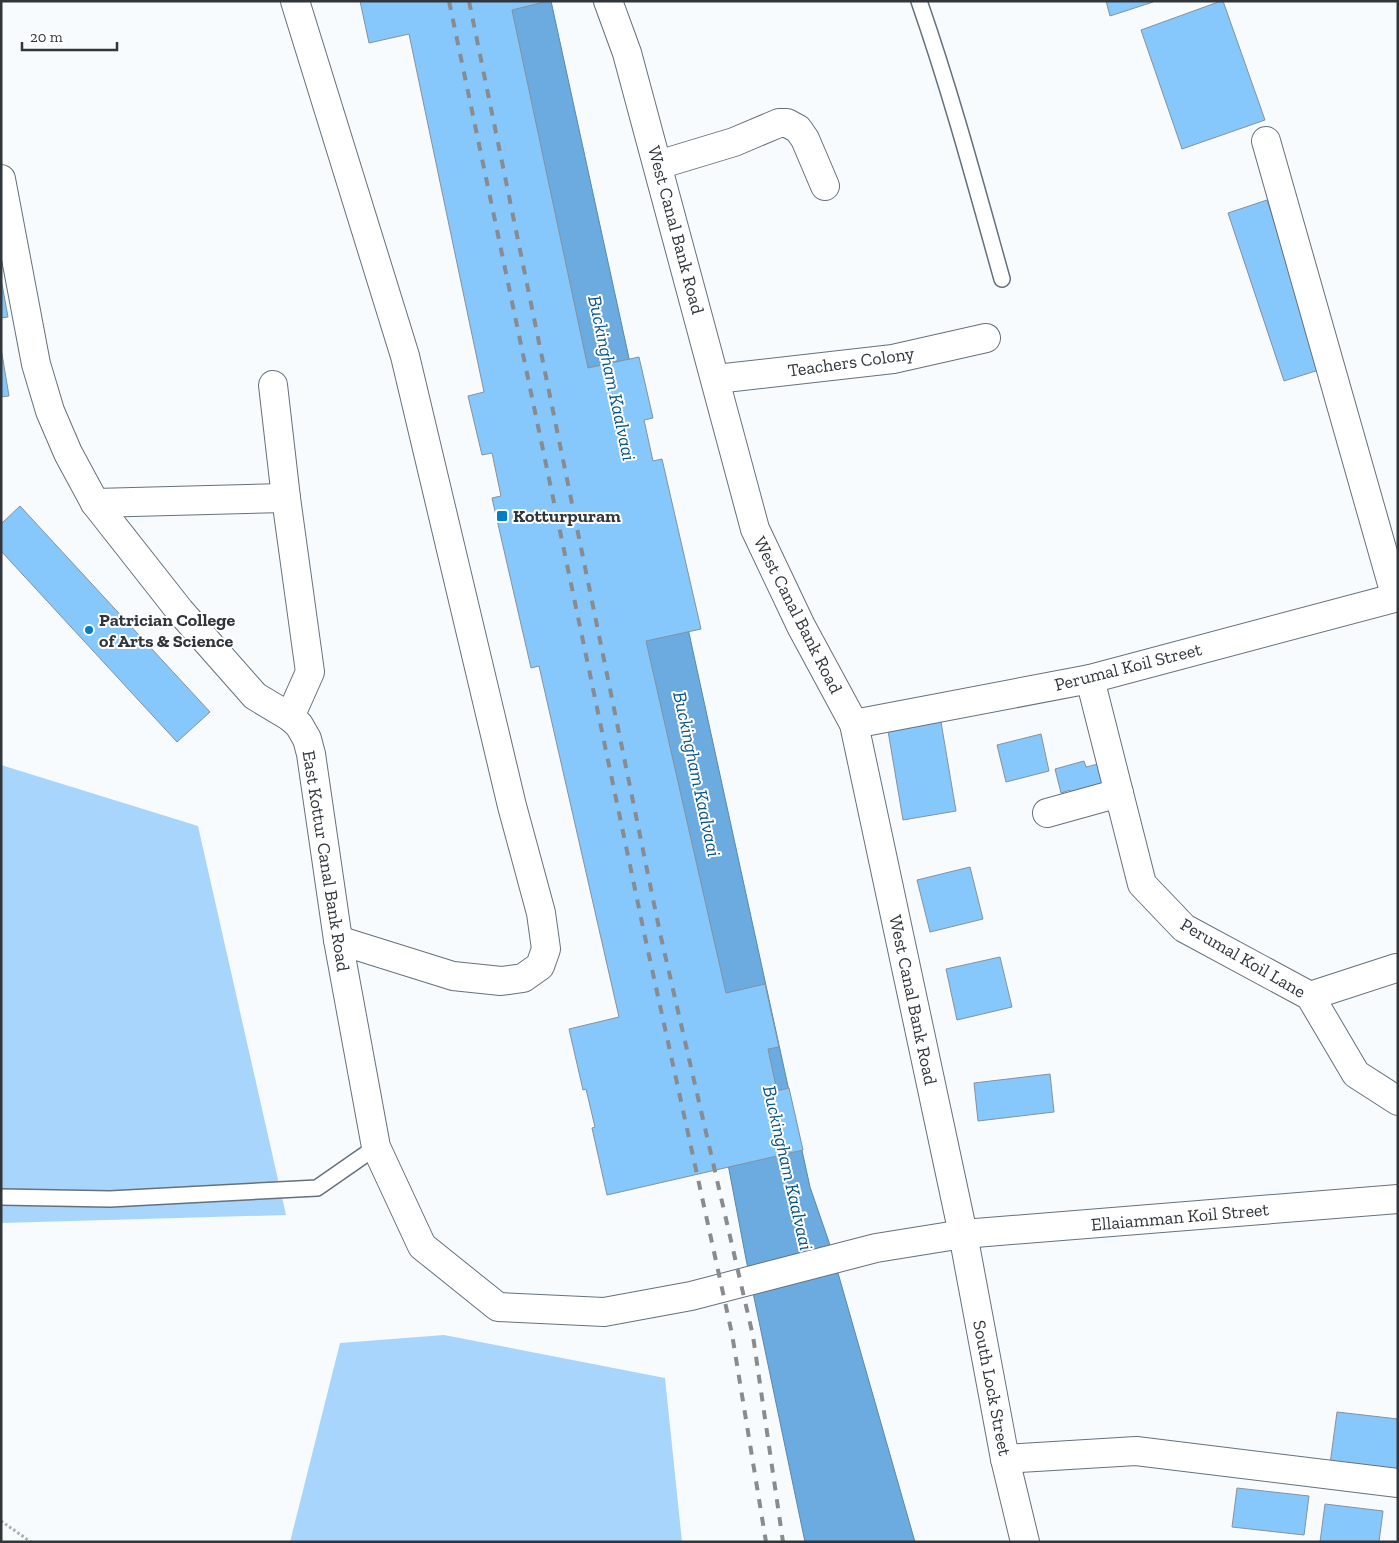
<svg xmlns="http://www.w3.org/2000/svg" width="1399" height="1543" font-family="'Zilla Slab',serif">
  <rect width="100%" height="100%" fill="#f8fbfd"/>
  <g fill="#a8d5fc">
    <path d="M1,765L198,826L286,1215L1,1223Z"/>
    <path d="M444,1335L665,1378L682,1542H290L340,1343Z"/>
  </g>
  <path fill="#6babdf" stroke="#5988ae" d="M507,1H551L810,1187L830,1245L915,1542H805L746,1259Z"/>
  <g fill="#86c7fc" stroke="#84929f">
    <path d="M360,1H548L512,10L588,368L639,357L653,418L644,420L653,461L662,459L701,629L646,641L726,993L765,984L779,1047L768,1049L777,1091L789,1088L803,1150L607,1195L592,1128L595,1127L586,1089L583,1090L569,1029L619,1017L539,666L531,668L492,498L501,496L492,453L482,455L468,396L484,392L409,34L369,43Z"/>
    <path d="M1106,1H1153V2L1110,16Z"/>
    <path d="M1221,1H1223L1265,120L1182,149L1141,30Z"/>
    <path d="M1267,200L1322,369L1284,381L1228,213Z"/>
    <path d="M1,279L8,317L1,318Z"/>
    <path d="M1,348L9,396L1,397Z"/>
    <path d="M20,506L210,712L177,742L1,551V524Z"/>
    <path d="M940,716L956,811L903,820L887,725Z"/>
    <path d="M1041,734L1049,771L1006,782L997,745Z"/>
    <path d="M1084,761L1086,767L1098,764L1106,791L1073,800L1070,790L1061,793L1055,769Z"/>
    <path d="M970,867L983,919L930,932L917,880Z"/>
    <path d="M1000,957L1012,1007L957,1020L946,969Z"/>
    <path d="M1050,1074L1054,1112L978,1121L974,1083Z"/>
    <path d="M1337,1412L1398,1419V1472L1330,1464Z"/>
    <path d="M1237,1488L1309,1496L1304,1535L1232,1527Z"/>
    <path d="M1325,1504L1383,1511L1379,1542H1320Z"/>
  </g>
  <g fill="none" stroke-linecap="round" stroke-linejoin="round">
    <g stroke="#64717d" stroke-width="18">
      <g id="service">
        <path d="M919,1C951,93 976,186 1002,279"/>
        <path d="M1,1197L110,1199L317,1188L376,1147"/>
      </g>
    </g>
    <g stroke="#64717d" stroke-width="30">
      <g id="minor">
        <path d="M295,1L405,356L512,806L541,913L546,949L540,966L523,978L501,981L453,976L338,940"/>
        <path d="M608,1L627,53L755,529L801,626L854,724L963,1234L1005,1459L1025,1542"/>
        <path d="M1266,141L1396,598"/>
        <path d="M658,165L734,142L779,123H787L798,129L805,139L825,186"/>
        <path d="M716,379L893,359L986,338"/>
        <path d="M273,385L286,498L310,672L290,717"/>
        <path d="M95,503L286,498"/>
        <path d="M1090,679L1142,884L1184,928L1310,996L1356,1074L1398,1101"/>
        <path d="M854,724L1090,679L1398,597"/>
        <path d="M1047,813L1119,793"/>
        <path d="M1310,996L1396,968"/>
        <path d="M1005,1459L1136,1451L1398,1483"/>
      </g>
    </g>
    <g stroke="#64717d" stroke-width="30">
      <path id="tertiary" d="M1,179L36,364L50,411L68,453L95,503L180,611L255,696L290,717L299,725L307,739L311,754L338,940L376,1147L422,1246L498,1307L604,1312L691,1296L876,1248L963,1234L1398,1199"/>
    </g>
    <path stroke="#aaaeb2" stroke-width="3" stroke-dasharray="2.5 2.5" stroke-linecap="butt" d="M1,1521L31,1542"/>
    <use href="#service" stroke="#fff" stroke-width="15"/>
    <use href="#minor" stroke="#fff" stroke-width="28"/>
    <use href="#tertiary" stroke="#fff" stroke-width="28"/>
    <g stroke="#888c90" stroke-width="4" stroke-dasharray="9 9" stroke-linecap="butt">
      <path d="M449,1L645,937L732,1334L766,1542"/>
      <path d="M469,1L660,933L753,1336L783,1542"/>
    </g>
  </g>
  <g fill="#007fc7" stroke="#fff" stroke-width="2">
    <rect x="496" y="510" width="12" height="12" rx="2.5"/>
    <circle cx="89" cy="630" r="5"/>
  </g>
  <g text-anchor="middle" dominant-baseline="central" stroke-width="4" stroke-linejoin="round" paint-order="stroke">
    <g font-size="18" fill="#30363b" stroke="#fff">
      <text transform="translate(676 230) rotate(75)">West Canal Bank Road</text>
      <text transform="translate(851 362) rotate(-8)">Teachers Colony</text>
      <text transform="translate(798 615) rotate(63)">West Canal Bank Road</text>
      <text transform="translate(1128 667) rotate(-14)">Perumal Koil Street</text>
      <text transform="translate(326 861) rotate(81)">East Kottur Canal Bank Road</text>
      <text transform="translate(1243 958) rotate(30)">Perumal Koil Lane</text>
      <text transform="translate(913 1000) rotate(78)">West Canal Bank Road</text>
      <text transform="translate(1180 1217) rotate(-5)">Ellaiamman Koil Street</text>
      <text transform="translate(992 1388) rotate(79)">South Lock Street</text>
    </g>
    <g font-size="18" font-weight="bold" fill="#30363b" stroke="#fff" text-anchor="start">
      <text x="513" y="516">Kotturpuram</text>
      <text x="99" y="620">Patrician College<tspan x="99" dy="21">of Arts &amp; Science</tspan></text>
    </g>
    <g font-size="19" font-style="italic" fill="#075586" stroke="#fff">
      <text transform="translate(612 378) rotate(78)">Buckingham Kaalvaai</text>
      <text transform="translate(697 774) rotate(78)">Buckingham Kaalvaai</text>
      <text transform="translate(788 1168) rotate(77)">Buckingham Kaalvaai</text>
    </g>
  </g>
  <rect width="1399" height="1543" fill="none" stroke="#30363b" stroke-width="5"/>
  <path d="M22 42v8h95v-8" fill="none" stroke="#30363b" stroke-width="2.5"/>
  <text x="30" y="42" font-size="15" fill="#30363b" stroke="#ffffff" stroke-width="4" paint-order="stroke">20 m</text>
</svg>
